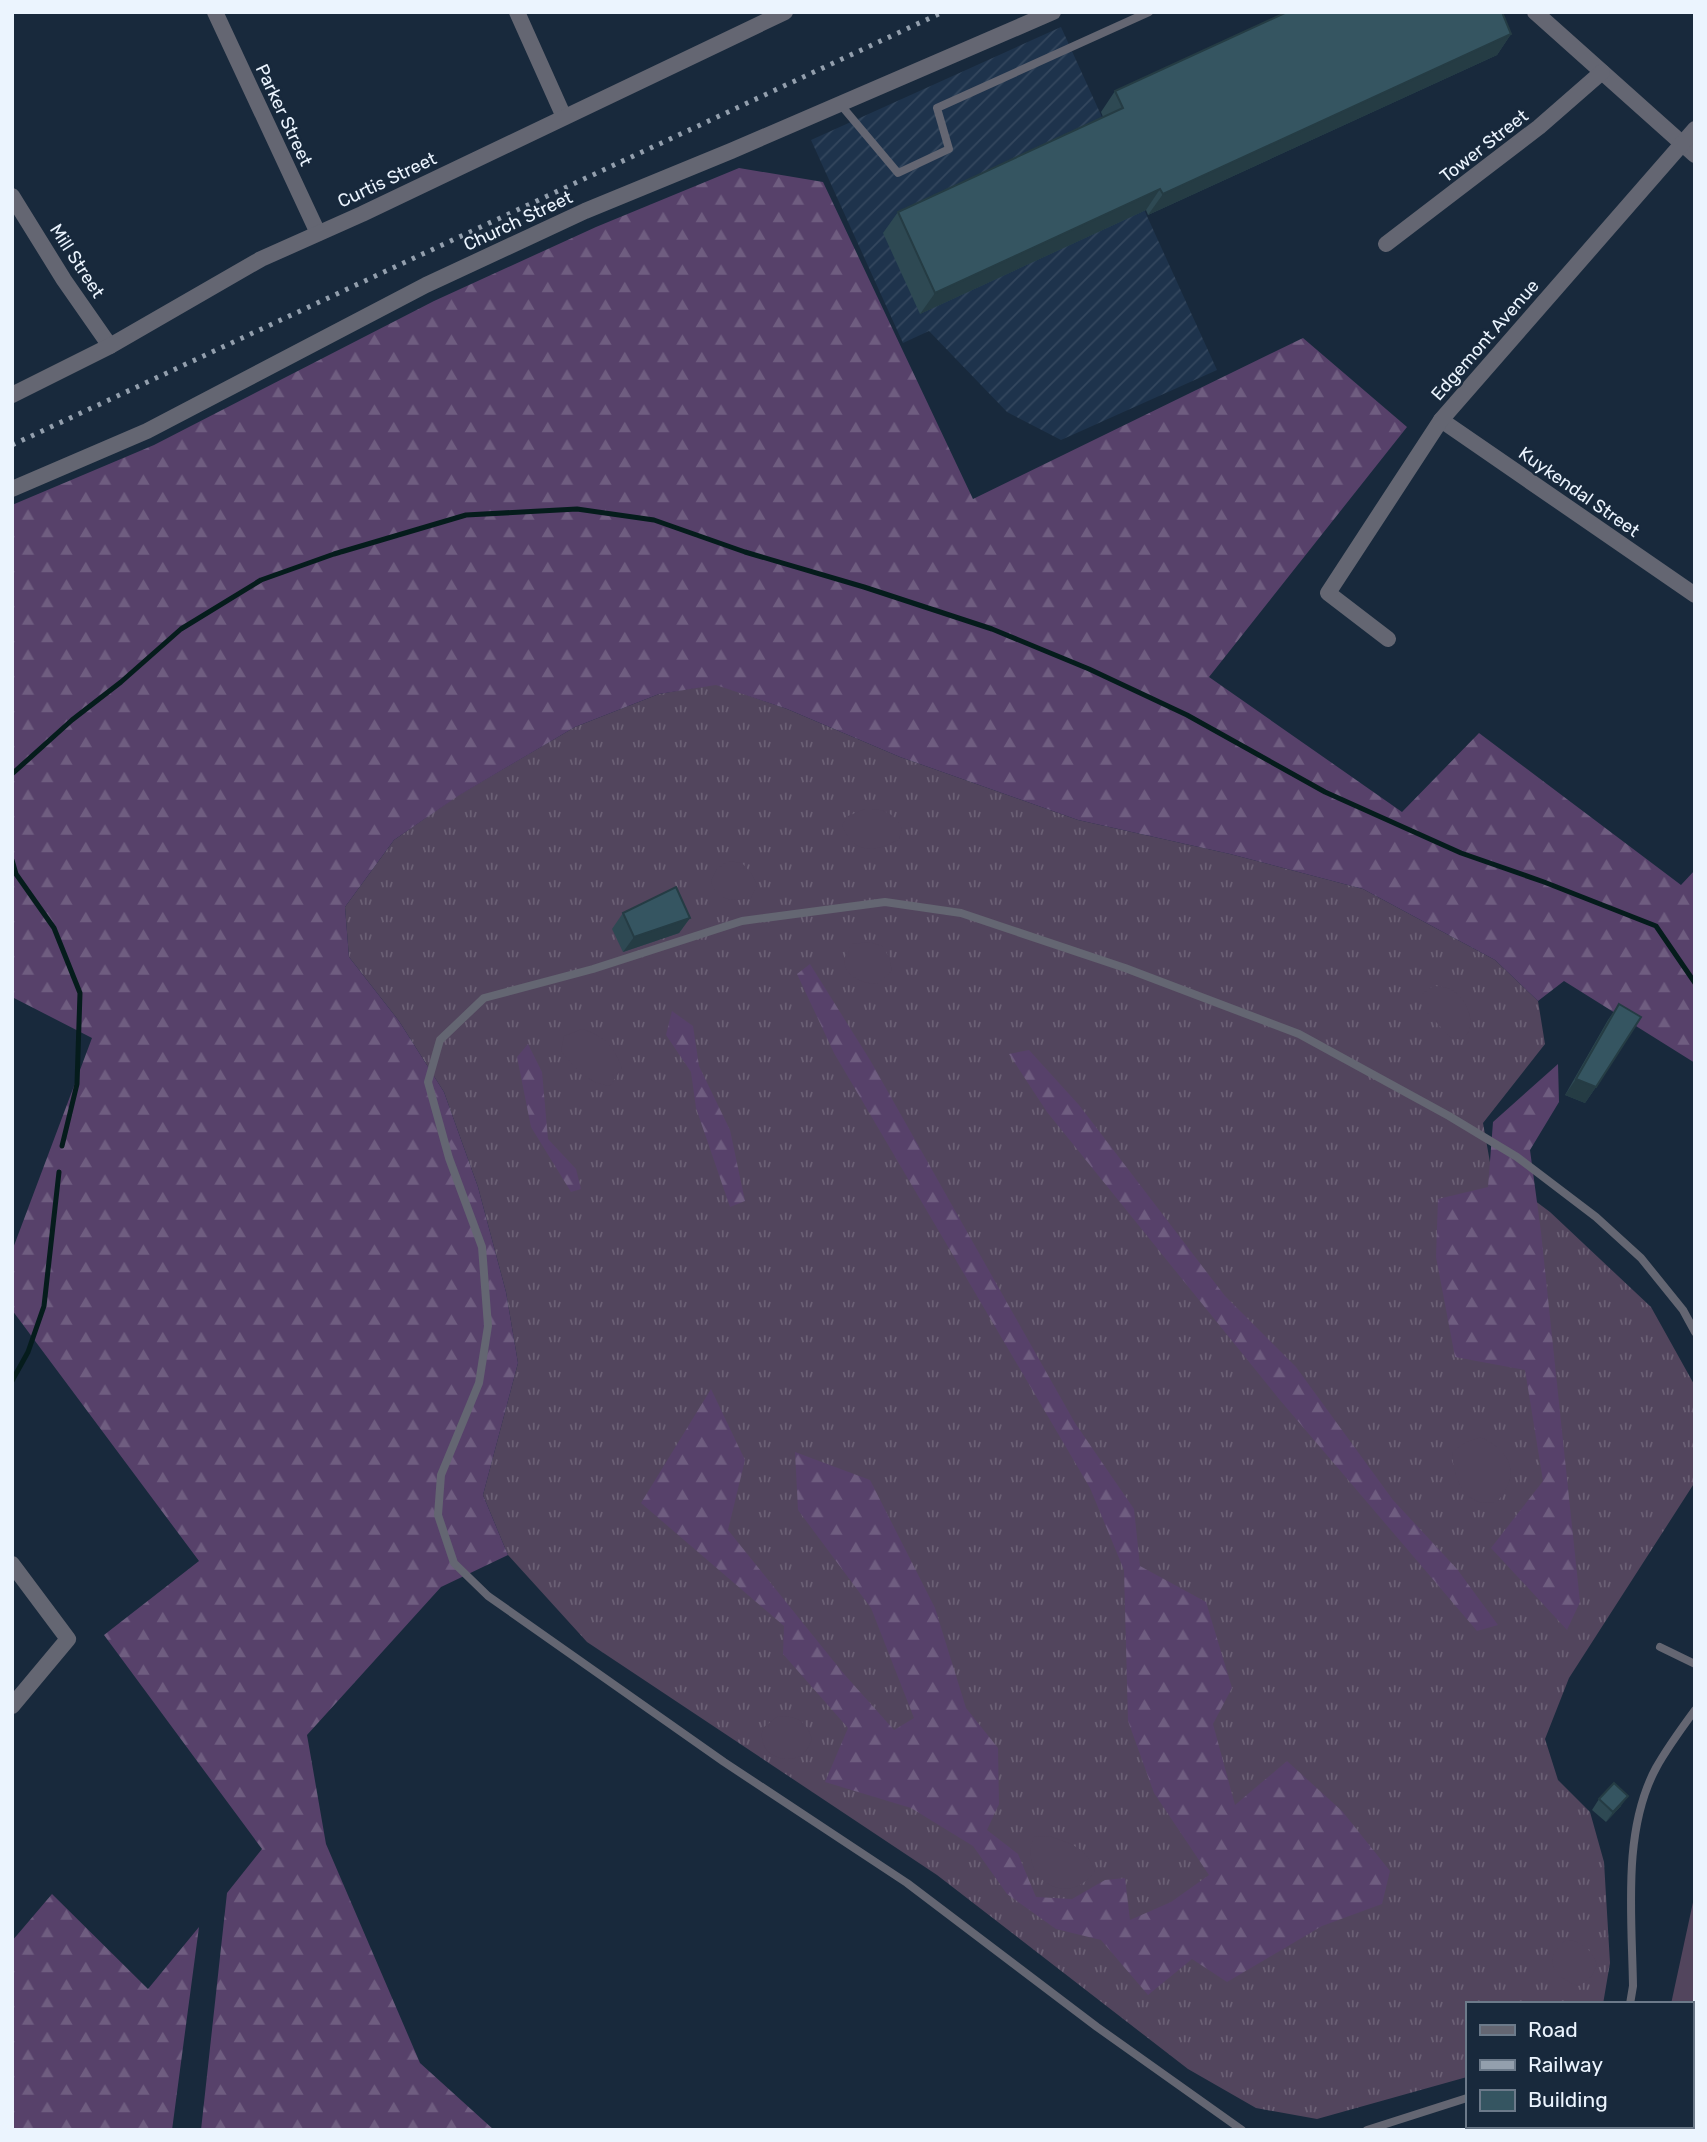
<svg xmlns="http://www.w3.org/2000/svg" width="1707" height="2142" font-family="Rubik,sans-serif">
  <defs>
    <pattern id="industrial-furrows" width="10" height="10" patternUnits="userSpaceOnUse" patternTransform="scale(1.75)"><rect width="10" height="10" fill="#1e334c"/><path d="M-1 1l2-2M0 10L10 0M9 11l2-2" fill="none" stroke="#34475e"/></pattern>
    <pattern id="grass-tufts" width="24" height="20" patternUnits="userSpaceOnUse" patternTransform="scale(1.75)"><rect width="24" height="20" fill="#52455d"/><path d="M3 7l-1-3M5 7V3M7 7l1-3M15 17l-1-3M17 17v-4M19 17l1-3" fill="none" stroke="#6b6075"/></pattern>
    <pattern id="forest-firs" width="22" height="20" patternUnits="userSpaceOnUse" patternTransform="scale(1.75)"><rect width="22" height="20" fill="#57416a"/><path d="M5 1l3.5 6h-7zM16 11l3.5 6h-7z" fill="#6f5d80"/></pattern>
  </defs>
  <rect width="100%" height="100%" fill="#18293c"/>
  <path fill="url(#industrial-furrows)" d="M1061,27L1217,370L1061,440L1007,412L929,331L903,343L811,140Z"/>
  <path fill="url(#grass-tufts)" d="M716,684L787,709L900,757L1078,820L1230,854L1363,889L1495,960L1538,1001L1545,1044L1483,1123L1491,1168L1550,1212L1651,1307L1695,1386V1482L1569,1678L1545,1739L1558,1780L1590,1812L1604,1862L1610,1963L1603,2004H1467V2077L1317,2119L1256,2108L1188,2069L937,1875L587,1642L508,1555L483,1495L518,1363L506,1292L478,1187L444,1092L399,1021L349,957L345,907L394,840L457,796L575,727L659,694Z"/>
  <g fill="url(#forest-firs)">
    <path d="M739,168L823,182L973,499L1303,338L1407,427L1209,677L1402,812L1479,733L1681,885L1695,870V1063L1564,981L1538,1001L1495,960L1363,889L1230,854L1078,820L900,757L787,709L716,685L659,694L575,727L458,796L394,840L345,907L349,957L399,1021L444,1092L478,1187L506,1292L518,1363L483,1495L508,1555L441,1587L307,1735L326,1844L420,2063L494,2130H201L227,1893L262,1849L104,1635L199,1561L12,1310V1251L92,1038L12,997V505L154,445L434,301L596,227Z"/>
    <path d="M810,964L870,1060L1075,1423L1134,1509L1140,1566L1206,1602L1232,1688L1213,1724L1235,1805L1287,1761L1342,1811L1390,1871L1382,1904L1322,1926L1227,1982L1192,1959L1148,1995L1101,1940L1056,1929L1007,1894L973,1846L911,1808L825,1782L848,1728L783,1654L784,1626L641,1503L711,1389L745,1460L728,1530L844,1674L894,1730L914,1718L871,1608L798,1510L795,1452L870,1480L935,1608L966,1708L998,1748L999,1804L987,1830L1018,1854L1036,1897L1072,1899L1105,1880L1125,1878L1130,1920L1171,1902L1209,1875L1154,1793L1128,1721L1124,1570L1090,1488L834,1053L797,974Z"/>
    <path d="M672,1011L693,1026L699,1066L730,1130L745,1201L730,1207L696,1108L691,1072L666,1035Z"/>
    <path d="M528,1044L542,1072L548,1139L576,1169L581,1189L571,1192L531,1127L517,1057Z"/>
    <path d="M1029,1050L1079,1105L1225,1296L1296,1367L1393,1500L1457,1569L1498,1625L1477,1631L1279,1399L1047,1112L1009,1054Z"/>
    <path d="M1558,1064L1559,1102L1530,1150L1541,1232L1580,1602L1567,1630L1491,1548L1543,1481L1525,1370L1455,1357L1436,1257L1438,1199L1488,1187L1493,1122Z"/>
    <path d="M52,1894L148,1989L199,1927L172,2130H12V1941Z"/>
  </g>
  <g fill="#52455d">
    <path d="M865,809C883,809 892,811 902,828L899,839C874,853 854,855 842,825L848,816Z"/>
    <path d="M728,861L742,863L751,873L757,885L751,898C734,902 716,901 711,881L717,869Z"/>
    <path d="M869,942L882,946L889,957L892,971L877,984C853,983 833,967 852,944Z"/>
    <path d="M1433,986C1438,986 1446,987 1450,989C1467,997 1480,1028 1461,1040L1450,1037L1422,1007V994Z"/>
    <path d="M582,1029C606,1037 613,1045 622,1068L610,1086C587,1083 575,1068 561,1051L564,1036Z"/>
    <path d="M1481,1437C1512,1453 1521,1474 1497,1502C1492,1502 1484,1503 1479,1502C1459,1495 1453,1471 1452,1452L1466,1442Z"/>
    <path d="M778,1716C798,1717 805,1719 812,1739C810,1744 807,1750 803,1754C789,1765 763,1757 762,1738C761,1734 763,1731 764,1727Z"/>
    <path d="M1049,1836C1073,1845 1085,1846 1095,1871C1067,1911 1017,1876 1034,1837Z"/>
    <path d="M1695,1893V2071L1691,2070V2004H1671Z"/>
    <path d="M1566,1940C1581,1940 1592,1950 1597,1965L1591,1977L1579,1986C1553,1977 1541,1960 1566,1940Z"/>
  </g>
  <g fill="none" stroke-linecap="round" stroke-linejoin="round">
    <g stroke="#051c1c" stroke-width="5">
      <path d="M12,774L72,720L121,682L181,629L261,580L334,554L466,515L577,509L654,520L745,552L864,587L992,629L1089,669L1187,715L1325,792L1461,853L1544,882L1656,926L1695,983"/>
      <path d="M12,860L16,874L54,928L80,993L77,1084L62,1146"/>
      <path d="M12,1381L28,1352L44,1306L59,1172"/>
    </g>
    <g stroke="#818e9d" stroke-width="3.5" stroke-dasharray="5 3.5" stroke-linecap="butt">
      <path d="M1691,2110L1695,2099"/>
      <path d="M1687,2130L1688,2126"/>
    </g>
    <g stroke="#646672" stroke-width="8">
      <path d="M840,104L898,173L949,149L937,108L1149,12"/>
      <path d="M1660,1647L1695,1664"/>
      <path d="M1630,2004L1633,1986C1632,1917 1622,1831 1656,1768C1667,1748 1681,1729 1695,1710"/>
      <path d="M1242,2130L1097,2027L907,1883L724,1762L488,1596L454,1563L438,1515L441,1475L479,1383L488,1326L482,1247L449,1158L428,1082L440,1040L484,998L593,969L742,921L885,902L961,913L1125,968L1299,1034L1449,1116L1517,1157L1596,1217L1641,1258L1683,1310L1695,1332"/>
      <path d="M1367,2130L1467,2098"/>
      <path d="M1590,2130L1592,2126"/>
    </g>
    <g stroke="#646672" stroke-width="16">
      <path d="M215,12L318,233"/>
      <path d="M517,12L564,117"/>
      <path d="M1535,12L1695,155"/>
      <path d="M12,196L64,280L110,346"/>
      <path d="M1386,244L1539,127L1602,72"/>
      <path d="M12,395L110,346L261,259L362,214L785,12"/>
      <path d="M1441,420L1695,595"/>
      <path d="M12,489L147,431L426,285L585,211L731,151L1053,12"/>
      <path d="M1388,639L1328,593L1441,420L1695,129"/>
      <path d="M12,1564L68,1639L12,1706"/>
    </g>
    <path stroke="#939fad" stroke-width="5" stroke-dasharray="3.5 7" stroke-linecap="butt" d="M12,445L943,12"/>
  </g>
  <g fill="#2e4953">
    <path d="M1511,34L1497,55L1148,215L1146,210L920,314L883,233L898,212L1103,117L1101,112L1115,91Z"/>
    <path d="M623,913L690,918L679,933L623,952L612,929Z"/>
    <path d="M1619,1004L1596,1087L1585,1103L1565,1095L1608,1020Z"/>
    <path d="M1599,1799L1621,1806L1606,1822L1592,1810Z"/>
  </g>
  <g fill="#253c44">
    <path d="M1511,34L1497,55L1148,215L1163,194Z"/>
    <path d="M1160,189L1146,210L920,314L935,293Z"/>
    <path d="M690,918L679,933L623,952L634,937Z"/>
    <path d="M1576,1079L1596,1087L1585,1103L1565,1095Z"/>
    <path d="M1628,1796L1621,1806L1606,1822L1613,1812Z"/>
  </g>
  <g fill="#355561" stroke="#253c44" stroke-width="2">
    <path d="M1287,12H1502L1511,34L1163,194L1160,189L935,293L898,212L1123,108L1115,91Z"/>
    <path d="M676,887L690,918L634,937L623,913Z"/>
    <path d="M1619,1004L1641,1017L1596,1087L1576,1079Z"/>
    <path d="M1614,1783L1628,1796L1613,1812L1599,1799Z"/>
  </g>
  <g text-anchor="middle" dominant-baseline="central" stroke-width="5" stroke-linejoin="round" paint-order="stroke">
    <g font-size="18" fill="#ebf4fe" stroke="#18293c">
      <text transform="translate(284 115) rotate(65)">Parker Street</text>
      <text transform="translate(1484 146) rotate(-38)">Tower Street</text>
      <text transform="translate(387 180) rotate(-25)">Curtis Street</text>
      <text transform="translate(518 221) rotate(-25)">Church Street</text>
      <text transform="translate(77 261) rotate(57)">Mill Street</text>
      <text transform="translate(1485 340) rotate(-49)">Edgemont Avenue</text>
      <text transform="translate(1579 492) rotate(35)">Kuykendal Street</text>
    </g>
  </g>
  <rect width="1707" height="2142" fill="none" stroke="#ebf4fe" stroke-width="28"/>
  <rect x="1466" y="2002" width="228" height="126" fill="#18293c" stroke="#6c7a8a" stroke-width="2"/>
  <rect x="1480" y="2025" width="35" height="10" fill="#646672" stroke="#6c7a8a" stroke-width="2"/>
  <text x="1528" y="2037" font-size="21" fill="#ebf4fe">Road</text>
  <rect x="1480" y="2060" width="35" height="10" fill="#939fad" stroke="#6c7a8a" stroke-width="2"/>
  <text x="1528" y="2072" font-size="21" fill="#ebf4fe">Railway</text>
  <rect x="1480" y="2090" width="35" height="21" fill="#355561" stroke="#6c7a8a" stroke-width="2"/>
  <text x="1528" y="2107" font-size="21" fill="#ebf4fe">Building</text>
</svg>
